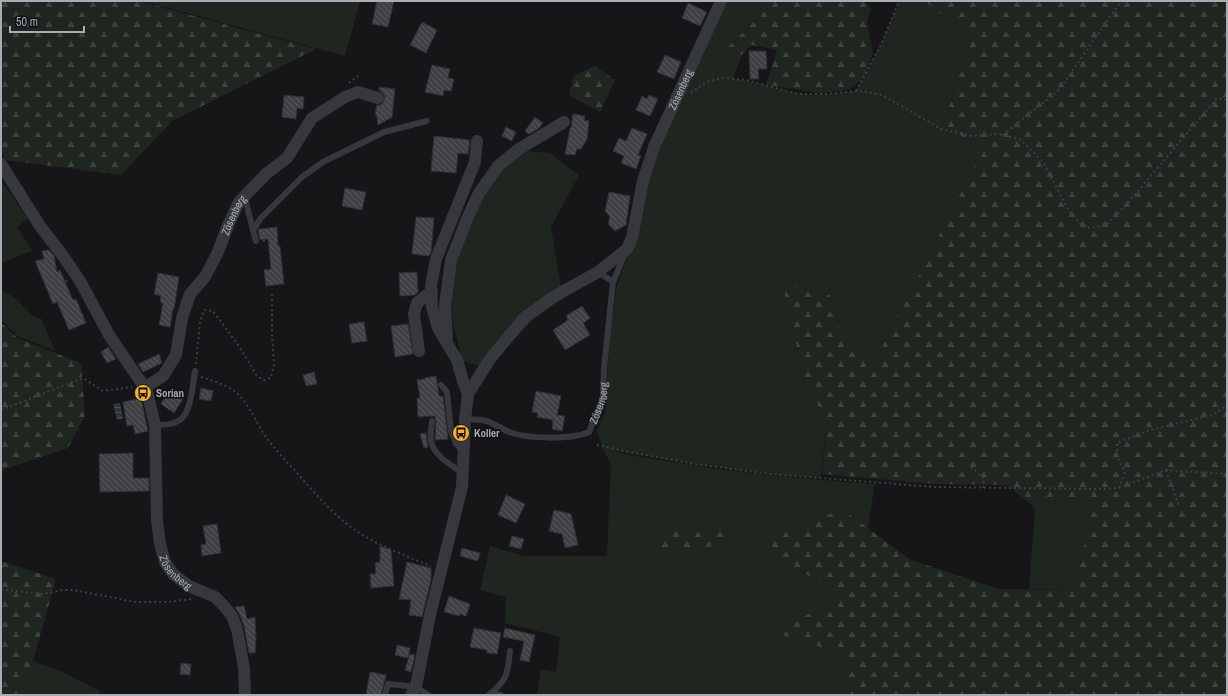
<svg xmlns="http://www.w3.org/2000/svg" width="1228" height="696" font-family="'Archivo Narrow',sans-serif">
  <defs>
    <pattern id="forest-firs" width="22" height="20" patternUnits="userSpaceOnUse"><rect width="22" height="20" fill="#1e261f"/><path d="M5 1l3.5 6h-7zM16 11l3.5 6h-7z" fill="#3c433d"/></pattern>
    <pattern id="water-rules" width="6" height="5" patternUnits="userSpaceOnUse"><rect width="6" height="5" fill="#2c353c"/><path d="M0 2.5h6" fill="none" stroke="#485056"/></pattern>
    <pattern id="building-back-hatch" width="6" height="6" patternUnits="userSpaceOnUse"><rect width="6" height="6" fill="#404145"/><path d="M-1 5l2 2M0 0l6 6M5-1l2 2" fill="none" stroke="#595a5e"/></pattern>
  </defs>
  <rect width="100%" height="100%" fill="#161618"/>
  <g fill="#1e261f">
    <path d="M143,1H360L345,56Z"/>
    <path d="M727,1H775L728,47L742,55L733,78C755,81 775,89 797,93C816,97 837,93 856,91L881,45L899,1H925L971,38L943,126L984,148L876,359L846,350L830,295L782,283L806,385L827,420L821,478L770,474L695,464L611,450C633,457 657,459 680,463C745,474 810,479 875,484L868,528L842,509L789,563L840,596L843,654L851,690L848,695H537L541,669L556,672L560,637L505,623L506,597L480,590L490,546L524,556H607L611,465L603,449L597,431L605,412L607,399V378L611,326L617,285L630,250L654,157Z"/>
    <path d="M524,151L550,153L579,175L551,227L563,299L534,319L506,348L490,369L462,361L452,318L451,293L456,263L476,205L494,178Z"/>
    <path d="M1,180L28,219L17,227L32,251L1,263Z"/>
    <path d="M1,289C4,293 7,293 12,296C22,303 28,314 39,319L41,318L55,351L19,337L1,320Z"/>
    <path d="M1027,501L1093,503L1080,565L1072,590L1029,589L1035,509Z"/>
    <path d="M33,661L65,673L98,690L102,695H21Z"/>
  </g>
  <g fill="url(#forest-firs)">
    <path d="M1,1H139L316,49L172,121L121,175L4,160L1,146Z"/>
    <path d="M775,1H864L871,8L867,22L873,52L865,77L848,90L821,93L766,85L777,50L751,45L742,55L728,47Z"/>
    <path d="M925,1H1227V695H848L851,690L843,654L776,633L840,596L789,563L767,541L842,509L911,560L999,589L1072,590L1080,565L1093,503L1027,501L1007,485L934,484L822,474L827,420L806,385L782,283L830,295L846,350L876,359L984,148L943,126L971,38Z"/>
    <path d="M595,66L615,80L600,112L569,95L574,75Z"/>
    <path d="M1,322L17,338L81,363L85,416L68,448L5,469L1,473Z"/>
    <path d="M669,527L736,529L729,544L668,552L654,540Z"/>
    <path d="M1,561L56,579L33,661L21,695H1Z"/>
  </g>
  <path fill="url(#water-rules)" d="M120,403L123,419L117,420L113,404Z"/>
  <g fill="url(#building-back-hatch)" stroke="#303034">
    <path d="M377,1H394L388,27L372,24Z"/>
    <path d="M688,3L707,12L700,26L682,18Z"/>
    <path d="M422,22L437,30L426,53L410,45Z"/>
    <path d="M749,51H766L767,69H758L759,79H750Z"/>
    <path d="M665,55L681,62L674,79L657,72Z"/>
    <path d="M432,65L450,69L448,78L454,79L451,91L444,90L443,96L425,92Z"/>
    <path d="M379,87L395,89L392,117L378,125L377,116L375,115L377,105H380L383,103L385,97L383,93L379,90Z"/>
    <path d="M284,95L304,97L303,109L297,108L296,119L282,117Z"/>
    <path d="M649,95L658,99L650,116L636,110L642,96L647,99Z"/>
    <path d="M573,114L585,116L584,120L589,121L587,139L581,149H577L575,155L565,154L570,128H571Z"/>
    <path d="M535,117L543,123L539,128L529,134L525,131Z"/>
    <path d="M506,127L516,132L512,141L502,136Z"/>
    <path d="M632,128L647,134L638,155L641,156L636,169L621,163L624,156L613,151L619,138L626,141Z"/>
    <path d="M434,136L470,140L468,154L458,153L456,173L431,171Z"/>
    <path d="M345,188L366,192L362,210L342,206Z"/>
    <path d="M609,192L630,196L626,225L615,231L608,224L610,217L605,211Z"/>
    <path d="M416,217L434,218L431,253L429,256L412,254Z"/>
    <path d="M277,227L278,246H280L284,284L266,286L264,270L271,269L268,239L260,240L258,230L259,229Z"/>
    <path d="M49,250L54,256L57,272L60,270L73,300L76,299L86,323L69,330L57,302L53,304L35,261L44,259L42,251Z"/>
    <path d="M417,272L418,292L415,295L400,296L399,273Z"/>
    <path d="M158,273L179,277L174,309H173L170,327L159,325L163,303L160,302L161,296L154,294Z"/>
    <path d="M582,306L590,318L583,323L590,335L565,350L553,330L568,320L566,316Z"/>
    <path d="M364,322L367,341L352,343L349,324Z"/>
    <path d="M408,324L413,354L395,357L391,326Z"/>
    <path d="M108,347L116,359L107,363L101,352Z"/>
    <path d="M159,354L162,363L143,372L138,364Z"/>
    <path d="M314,372L317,384L306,386L303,375Z"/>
    <path d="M436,376L439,396H443L448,439L435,440L436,421L435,416L418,417L417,398H420L417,380L425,379V378Z"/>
    <path d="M201,388L213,391L211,401L199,399Z"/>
    <path d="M169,390L183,399L174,413L161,404Z"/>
    <path d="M536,391L561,396L557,415L565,416L562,431L552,429L553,420L537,417L538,413L532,412Z"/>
    <path d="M141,398L148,431L135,434L133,425L127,426L123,402Z"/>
    <path d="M426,433L427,442L428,447L424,448L420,434Z"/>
    <path d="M133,453V478H149V491L100,492L99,454Z"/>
    <path d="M506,495L525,504L516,523L498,515Z"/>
    <path d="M554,510L571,514L578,545L565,548L562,534L549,531Z"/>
    <path d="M217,524L221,553L202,556L201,545L206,544L203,526Z"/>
    <path d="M512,536L524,539L521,549L509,546Z"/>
    <path d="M380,546L391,550L394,586L371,588L370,574H376L375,563L380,562Z"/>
    <path d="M462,548L480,553L478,561L460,556Z"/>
    <path d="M407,562L431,568V580L422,617L409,615L411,600L399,599Z"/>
    <path d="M449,596L470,604L466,616L460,614L459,616L444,612Z"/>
    <path d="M244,606L247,619L255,617L256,639L255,653H249L244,626L239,613L235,607Z"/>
    <path d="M474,628L501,633L497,654L487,653V650L470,647Z"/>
    <path d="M505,628L535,635L529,662L520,660L524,641L503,637Z"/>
    <path d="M397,645L410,648L408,658L395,655Z"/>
    <path d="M410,654L415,655L411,672L405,670Z"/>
    <path d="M181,663L191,664L190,675L180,674Z"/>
    <path d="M370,672L386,675L381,695H366Z"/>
  </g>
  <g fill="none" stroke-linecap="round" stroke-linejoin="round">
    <g stroke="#3d3f44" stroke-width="2" stroke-dasharray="2 3" stroke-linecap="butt">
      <path d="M349,83L360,74"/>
      <path d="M856,91L881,45L899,1"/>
      <path d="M691,93L706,82L723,78L746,80L798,94H828L856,91L867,92L882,95L941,129L971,136L999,134L1021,140L1043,162L1070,213L1085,228L1105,226L1126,205L1217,98L1227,100"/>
      <path d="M1003,135L1059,90L1121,1"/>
      <path d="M263,241L271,240V239"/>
      <path d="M66,280L68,285"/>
      <path d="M196,364L200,322L204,310L213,311L239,346L257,376L264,380L271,378L274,364L272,334V293"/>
      <path d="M201,377C214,381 227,385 237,393C250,405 256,423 266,437C277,452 291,466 304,481C316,494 328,508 342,520C364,540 403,555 431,566"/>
      <path d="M1,410L83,378L103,391L132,387"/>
      <path d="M597,445L634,453L695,464L770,474L934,487L1100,489L1119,488L1166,470L1227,474"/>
      <path d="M971,467L983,477L984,480L983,488"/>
      <path d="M1166,470L1179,507"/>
      <path d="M1119,488L1125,472L1117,456V443L1150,430L1212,415L1227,405"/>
      <path d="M1,589L43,594L63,590H73L136,602H168L191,599"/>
    </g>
    <g stroke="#37383d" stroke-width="6">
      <path d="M241,200H244L246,202L253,230"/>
      <path d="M256,241L253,230L261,218L302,177L323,162L384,132L427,121"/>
      <path d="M598,272L613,282"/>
      <path d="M441,385L447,392L451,431L456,444L463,451"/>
      <path id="s1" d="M465,420C488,418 490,423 509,432C527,439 571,440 589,432L603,398L604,368L613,282L625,254"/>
      <path d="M432,421C431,428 430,435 431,441C434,456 451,465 463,473"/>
      <path d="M155,425C163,425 172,425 180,420C191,413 193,383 195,371"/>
      <path d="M491,693L501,695"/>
      <path d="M385,695L388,684L416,687L428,695"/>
      <path d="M489,695C507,680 508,674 510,651"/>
    </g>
    <g stroke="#37383d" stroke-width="12">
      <path id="s2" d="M1,164L40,226L63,256L80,281L109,335L147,391L155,425L157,520L160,544L165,562L173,574L189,586L215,597L224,606L232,616L237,629L244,668L245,695"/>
      <path d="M447,339L445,305L451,260L467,219L479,193L498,166L519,149L564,122"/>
      <path d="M419,351L414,314L417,303L432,291"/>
      <path id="s3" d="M144,388L163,376L176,355L182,318L190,294L205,277L218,252L229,223L239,202L266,174L287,158L312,118L345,97L358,92L378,98"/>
      <path d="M468,394L463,381L457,360L438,328L432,307L431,286L436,259L475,162L477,141"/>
      <path id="s4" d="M411,695L416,687L430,615L462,487L465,420L468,394L490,359L524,318L553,297L598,272L627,249L632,238L643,181L654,147L721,1"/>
    </g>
  </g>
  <defs>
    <g id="bus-disc" transform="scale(0.9)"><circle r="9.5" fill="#f2b134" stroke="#111113"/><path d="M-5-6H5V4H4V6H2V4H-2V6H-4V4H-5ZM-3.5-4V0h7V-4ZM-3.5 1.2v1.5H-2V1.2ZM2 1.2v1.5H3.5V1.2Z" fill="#111"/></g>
  </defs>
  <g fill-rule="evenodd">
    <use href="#bus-disc" x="143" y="393"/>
    <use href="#bus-disc" x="461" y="433"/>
  </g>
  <g text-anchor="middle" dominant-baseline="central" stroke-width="3.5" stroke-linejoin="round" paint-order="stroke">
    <g font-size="11" fill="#a8adb8" stroke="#111113">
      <text stroke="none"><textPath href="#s4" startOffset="696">Zösenberg</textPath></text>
      <text stroke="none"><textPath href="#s3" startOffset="201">Zösenberg</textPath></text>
      <text stroke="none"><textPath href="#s1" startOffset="159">Zösenberg</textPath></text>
      <text stroke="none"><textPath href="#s2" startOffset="458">Zösenberg</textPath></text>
    </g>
    <g font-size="11" font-weight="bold" fill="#a8adb8" stroke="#111113" text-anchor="start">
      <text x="156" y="393">Sorian</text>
      <text x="474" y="433">Koller</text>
    </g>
  </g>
  <rect width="1228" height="696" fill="none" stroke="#a8adb8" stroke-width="4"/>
  <path d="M10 26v6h74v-6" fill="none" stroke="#a8adb8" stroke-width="2"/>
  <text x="16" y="26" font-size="12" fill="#a8adb8" stroke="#111113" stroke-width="3" paint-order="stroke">50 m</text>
</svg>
